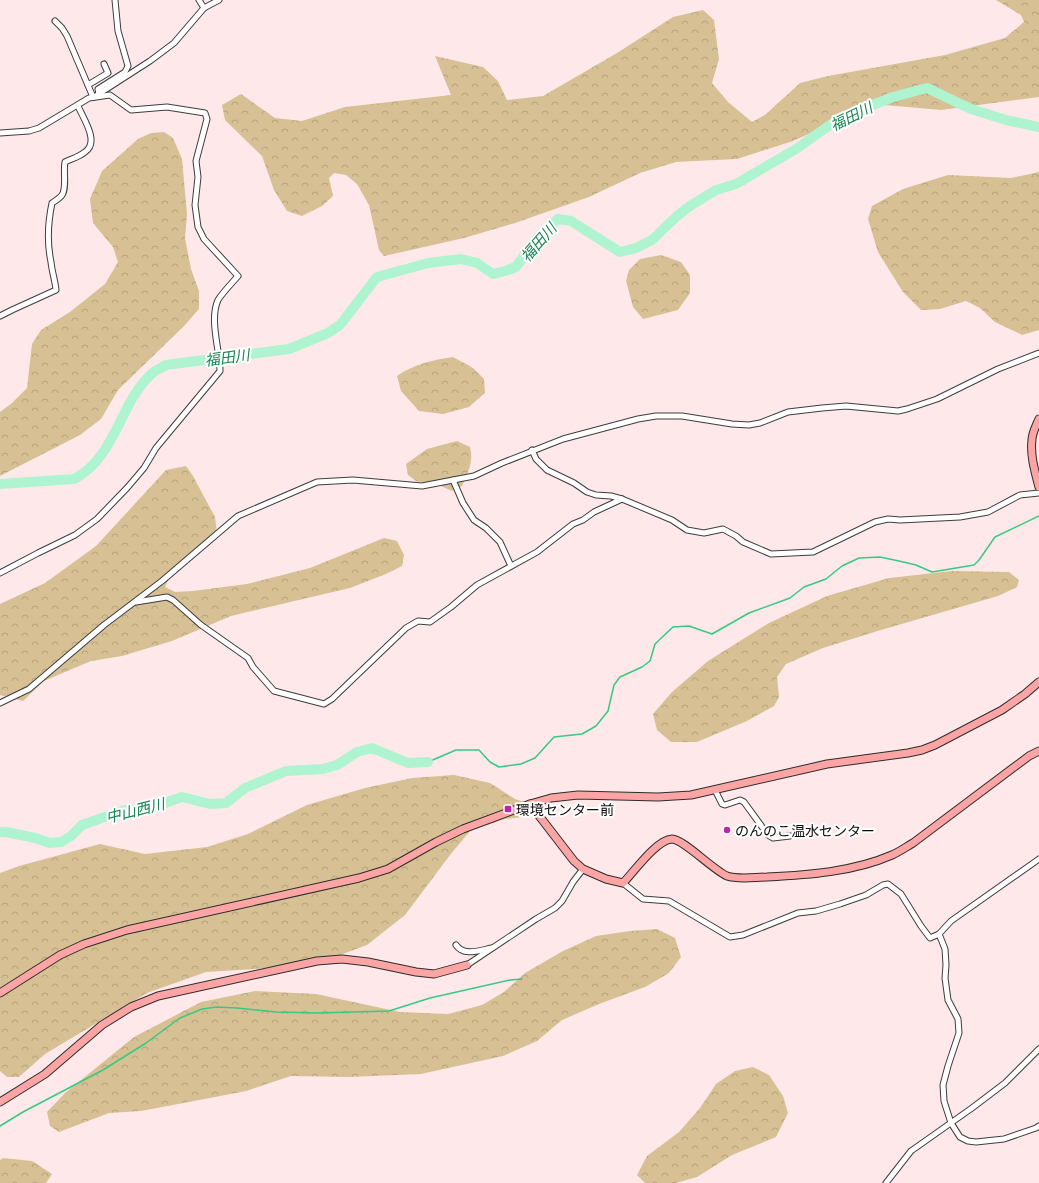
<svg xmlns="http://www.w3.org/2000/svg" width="1039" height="1183" font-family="'PT Serif','Noto Sans JP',serif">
  <defs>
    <pattern id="forest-crowns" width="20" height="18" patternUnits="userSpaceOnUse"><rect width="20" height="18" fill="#d7c194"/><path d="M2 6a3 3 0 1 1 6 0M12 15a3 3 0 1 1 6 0" fill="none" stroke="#b7a47e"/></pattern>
  </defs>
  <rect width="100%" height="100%" fill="#ffe8ea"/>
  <g fill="url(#forest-crowns)">
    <path d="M996,0H1039V97L941,110L884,105L846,117L793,141L737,159L676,162L640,173L589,197L515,223L464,238L384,256L379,250L369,205L357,184L346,175L334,173L329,178L333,196L322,206L302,216L287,211L274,190L262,156L225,120L222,105L241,94L275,118L302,121L345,107L451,95L435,56L483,67L498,81L507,100L543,96L617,53L673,17L703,10L714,20L719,59L712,83L728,102L752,122L765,115L800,83L828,76L945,55L1005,38L1024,22L1021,15Z"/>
    <path d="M164,132L173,138L182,159L187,214L185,238L191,269L199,291V309L184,326L118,390L101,419L80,435L0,476V412L12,403L27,388L32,344L41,330L70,312L105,284L118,262L113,247L93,223L90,199L102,171L138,139L151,133Z"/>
    <path d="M1039,172V330L1022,335L995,322L980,308L966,301L940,309L921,310L903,292L878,252L868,219L872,206L903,189L948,175L1011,178Z"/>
    <path d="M661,255L681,262L690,275V293L678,310L643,319L633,307L626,281L629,270L640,259Z"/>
    <path d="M453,357L473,368L484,379L485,393L469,407L443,414L419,411L401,391L397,376C414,364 433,360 453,357Z"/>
    <path d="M457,441L470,447C474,462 468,472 462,486L452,491L441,486L416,481L408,475L406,464L427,449Z"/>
    <path d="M186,466L193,476L215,517L217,533L171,574L165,587L175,592L193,591L247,584L310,568L384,538L397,541L404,555L402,566L386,574L350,588L231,616L172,641L122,656L91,661L44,681L23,701L0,695V604L45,583L96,546L166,470Z"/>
    <path d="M952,571L1009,572L1019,580L1017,587L998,596L881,630L823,648L786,664L777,677L779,697L774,706L747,721L697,742H671L657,730L653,714L672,692L708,661L769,623L827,596L889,578Z"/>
    <path d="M454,775L490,783L515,799L527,803V812L522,817L505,819L470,831L450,855L405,915L367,945L321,962L256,969L206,972L147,993L45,1054L19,1077H7L0,1071V873L19,866L100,844L145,854L207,847L248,834L307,805L365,788L412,778Z"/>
    <path d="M657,929L675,938L681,957L669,973L645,987L599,1004L562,1020L537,1041L503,1056L421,1074L349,1077L291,1076L246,1091L210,1098L141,1111L109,1113L59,1132L50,1126L47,1112L65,1093L134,1037L201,1002L255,991L316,994L400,1012L448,1014L482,1005L504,992L525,973L563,951L596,936L630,931Z"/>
    <path d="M753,1067L769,1075L783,1096L788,1113L776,1137L732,1155L697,1177L676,1183H645L637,1175L647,1156L679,1132L700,1108L716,1084L735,1071Z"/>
    <path d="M3,1158L32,1161L52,1174L46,1183H0V1160Z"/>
  </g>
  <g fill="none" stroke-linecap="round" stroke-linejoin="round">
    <g stroke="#37c983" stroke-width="1.5">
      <path d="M428,762L456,750H479L490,762L499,767L521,764L535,758L554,737L582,734L596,726L608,711L614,685L620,677L642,667L650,661L655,644L673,627L689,626L712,634L749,613L790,598L804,587L826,579L842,566L859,558L880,557L899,561L916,565L932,572L974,565L979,560L995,537L1039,516"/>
      <path d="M0,1126L23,1112L103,1070L146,1043L180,1018L202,1009L217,1007L237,1008L276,1012L317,1013L389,1011L430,998L510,980L522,979"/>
    </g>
    <g stroke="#aef4d1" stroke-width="10">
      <path d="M0,484L74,479C105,464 117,425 133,397C139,388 146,377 155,371C158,369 163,367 166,365L289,349L328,333L340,325L377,277L428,263L461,259L477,263L493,274L505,271L516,267L537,238L558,219L571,221L620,252L636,248L652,240L677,216L690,206L716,190L736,184L796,149L840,118L893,97L927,88L971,109L1006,120L1039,127"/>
      <path d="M0,832H6L35,838L50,843L61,842L71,836L82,825L125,810L148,809L182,797L210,804L226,803L245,788L286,771L323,769L337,765L357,752L372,748L408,763L428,762"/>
    </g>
    <g stroke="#3d3d3d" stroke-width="7">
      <g id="street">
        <path d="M199,0L204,8"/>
        <path d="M55,21L62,28L67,36L93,97"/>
        <path d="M88,85L108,73L104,64"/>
        <path d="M99,94L98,89L125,72L128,66L118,31L115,0"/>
        <path d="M94,97L150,61L174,43L204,8L219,0"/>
        <path d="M0,133L29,131L39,128L89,98L110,95L131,110L167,107L205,113L207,119L196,161L198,177L195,205L198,227L204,239L238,276C232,283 223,292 218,300C209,320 220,350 220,371L156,448L144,468L127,488L97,519L75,535L38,553L0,573"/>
        <path d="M0,316L12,310L56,290C55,280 52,272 51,262C47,243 48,222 52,203C55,201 60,198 62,195C67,188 63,171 65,162C71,159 79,157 85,152C100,142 83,118 78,106"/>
        <path d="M532,450L536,459L547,470L574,483L587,492L596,495L611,496L622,499L672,520L687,530L704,533L723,529L736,536L743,542L771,554L813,552L875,522L888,519L900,520L960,517L988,512L1020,495L1039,493"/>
        <path d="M453,480L463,503L474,520L486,528L500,542L511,566"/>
        <path d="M136,602L167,597L173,600L201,625L248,658L253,667L274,691L324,704L332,699L406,628L418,621L430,622L451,607L477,585L537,552L573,524L583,520L594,512L622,499"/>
        <path d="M0,703L29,689L104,625L162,581L238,516L317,482L353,480L422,486L474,476L502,463L563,439L638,419L656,416H682L732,424L749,425L760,423L788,412L822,408L846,406L898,411L907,409L937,399L998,369L1039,353"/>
        <path d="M715,790L722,804L725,805L740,800L744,802L768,835L773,838L790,836"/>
        <path d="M623,883L643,899L669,901L730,937L743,935L798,913L816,911L840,904L866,895L883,885L888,884L901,894L921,926L930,938L939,934L951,921L1039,859"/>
        <path d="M939,934L945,949L946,965L945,978L948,1000L958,1019L959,1033L948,1066L943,1085L944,1101L951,1123L960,1137L968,1141L976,1142L1004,1139L1036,1128L1039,1126"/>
        <path d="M456,945C464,957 480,950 492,948"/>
        <path d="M467,965L536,919L555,908L562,901L573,882L583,869"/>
        <path d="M886,1183L911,1151L972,1108L1005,1083L1039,1049"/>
      </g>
    </g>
    <g stroke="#2c2c2c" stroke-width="9">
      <g id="secondary">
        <path d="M1039,419C1036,426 1032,433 1032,440C1030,455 1035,472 1039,487"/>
        <path d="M530,804L574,861L583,869L606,879L623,883C634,872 656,840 672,839C683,839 712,869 727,876C739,880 755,877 767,877C808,875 853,872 892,855C899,852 906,847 913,843L1029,756L1039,751"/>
        <path d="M0,993L60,955L84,944L127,930L359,878L388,869L436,842L463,829L530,804L551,798L578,795L658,797L691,795L827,764L908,753L922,750L935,745L1002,710L1025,694L1039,682"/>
        <path d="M0,1102L45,1074L102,1025L131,1007L158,996L317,961L342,959L368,962L416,972L434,974L467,965"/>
      </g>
    </g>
    <use href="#street" stroke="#fff" stroke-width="5"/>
    <use href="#secondary" stroke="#fda5a4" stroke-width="7"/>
  </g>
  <g fill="#b627ab" stroke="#fff" stroke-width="1.5">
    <rect x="504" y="805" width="8" height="8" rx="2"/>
    <circle cx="727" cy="830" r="4"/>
  </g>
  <g text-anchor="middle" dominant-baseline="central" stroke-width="4" stroke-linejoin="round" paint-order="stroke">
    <g font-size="14" fill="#0a0a0a" stroke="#fff" text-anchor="start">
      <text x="516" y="809">環境センター前</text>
      <text x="735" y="830">のんのこ温水センター</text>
    </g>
    <g font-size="15" font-style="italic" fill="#178453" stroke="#fff">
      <text transform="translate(851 116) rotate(-26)">福田川</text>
      <text transform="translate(538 242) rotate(-49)">福田川</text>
      <text transform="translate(227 357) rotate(-8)">福田川</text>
      <text transform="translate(135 810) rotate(-14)">中山西川</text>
    </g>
  </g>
</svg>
